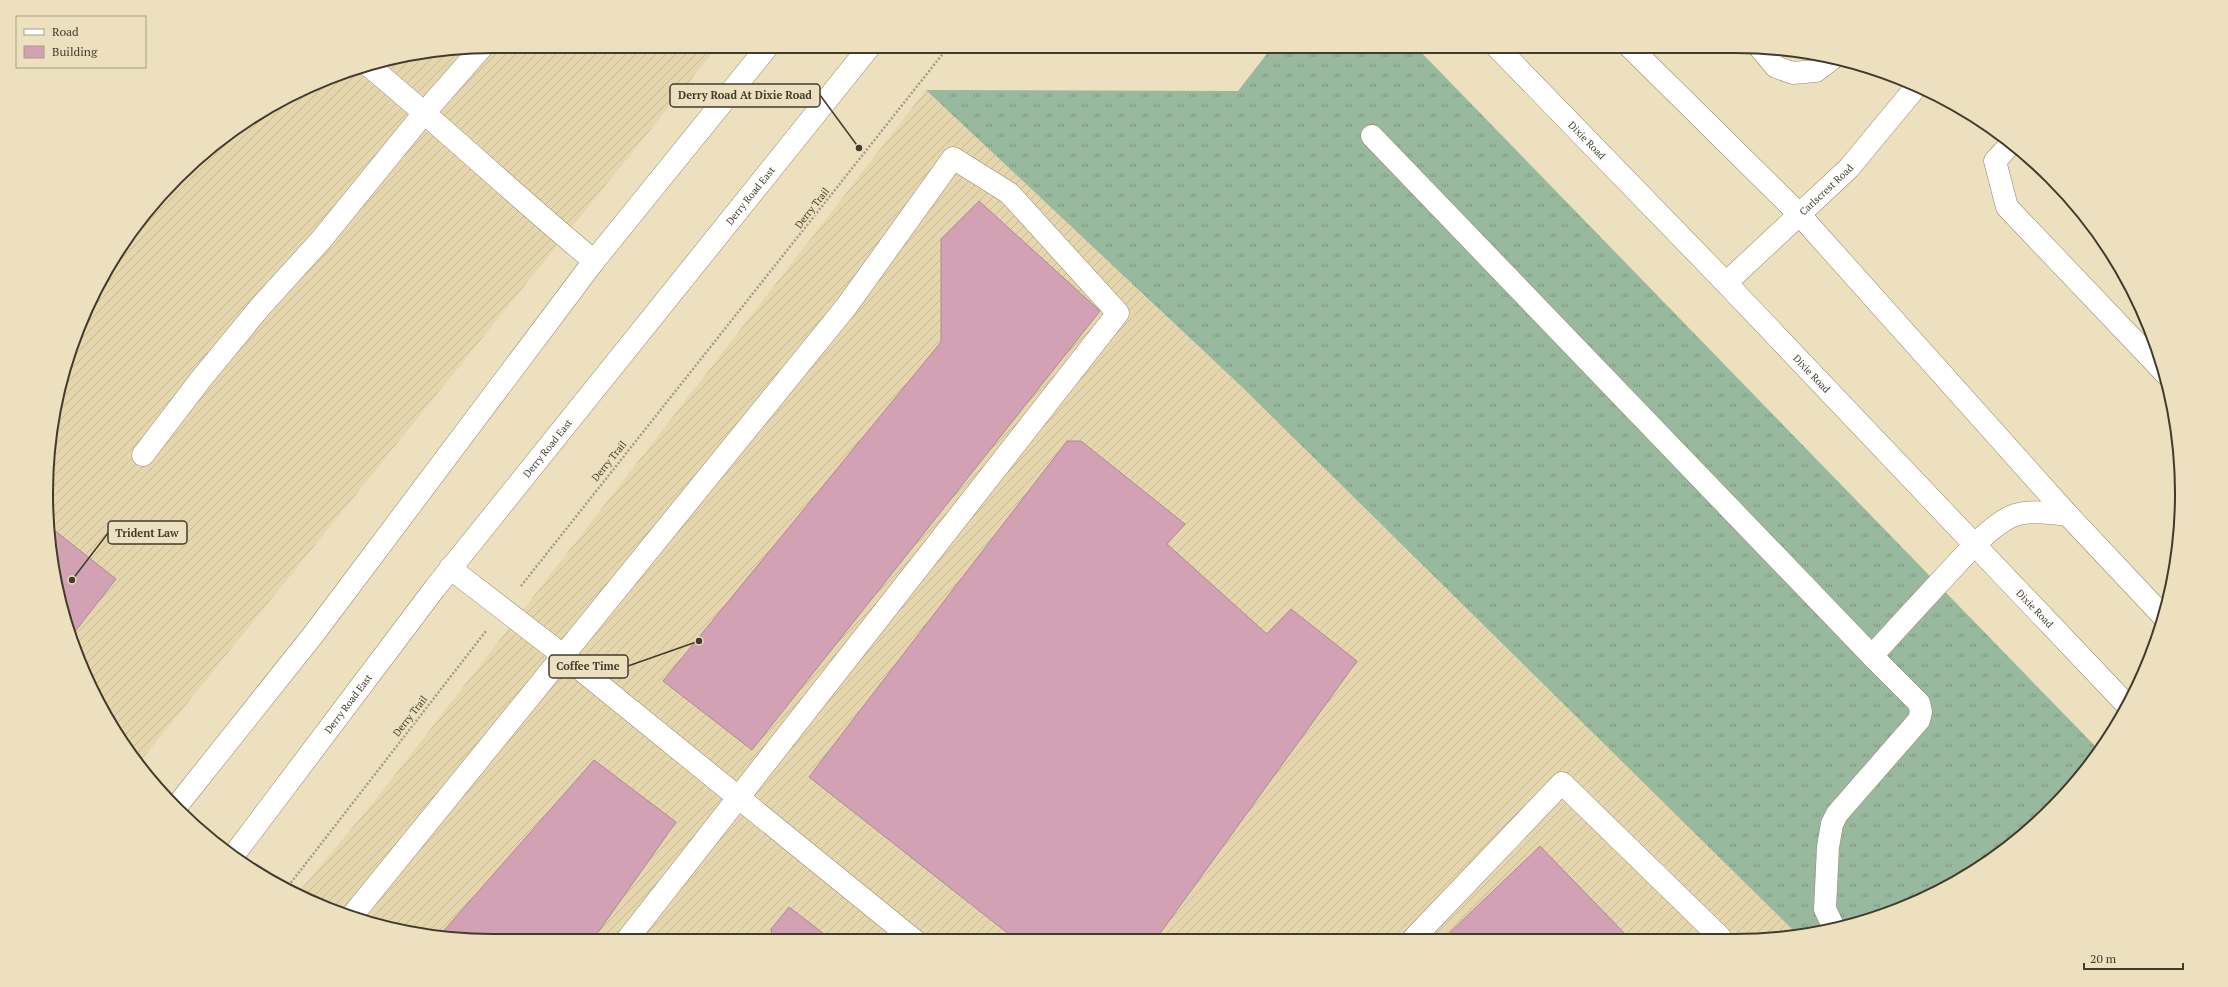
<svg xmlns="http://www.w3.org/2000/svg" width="2228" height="987" font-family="'PT Serif',serif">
  <defs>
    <pattern id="industrial-furrows" width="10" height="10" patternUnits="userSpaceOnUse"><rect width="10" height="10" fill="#e6d6ad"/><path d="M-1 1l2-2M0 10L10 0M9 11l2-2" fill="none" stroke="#c6b995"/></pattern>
    <pattern id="grass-tufts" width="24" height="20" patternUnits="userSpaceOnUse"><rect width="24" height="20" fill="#98b99d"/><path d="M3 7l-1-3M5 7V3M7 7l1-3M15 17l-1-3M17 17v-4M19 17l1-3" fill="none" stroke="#7e9880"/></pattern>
  </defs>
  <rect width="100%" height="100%" fill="#ede0be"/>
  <g fill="url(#industrial-furrows)">
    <path d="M493,46H718L139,763L106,717L70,638L55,581L46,493L55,406L70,349L106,270L139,221L199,157L270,106L349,70L406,55Z"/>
    <path d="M926,90L1243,388L1799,936L494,941L406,932L349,917L297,894L381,793Z"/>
  </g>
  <path fill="url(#grass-tufts)" d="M1273,46H1415L2095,746L2099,751L2029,830L1983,866L1906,907L1799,936L1243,388L926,90L1238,91Z"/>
  <g fill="#d2a2b4" stroke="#ad8a97">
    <path d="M2048,177L2090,221L2094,228L2047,179Z"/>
    <path d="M979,201L1100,311L752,750L663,681L941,342V239Z"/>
    <path d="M1067,441H1081L1185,524L1167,544L1267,634L1291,609L1357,661L1156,939H1015L809,777Z"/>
    <path d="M49,526L116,579L70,638L55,581Z"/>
    <path d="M594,760L676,822L592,941H494L439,936Z"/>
    <path d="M1540,846L1629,938H1444Z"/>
    <path d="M789,907L832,940H773L771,929Z"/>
  </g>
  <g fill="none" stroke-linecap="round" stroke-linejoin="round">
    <g stroke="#96896a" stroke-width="23">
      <g id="minor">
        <path d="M1760,48L1776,67L1793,73L1816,71L1833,58"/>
        <path d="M368,65C445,129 517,197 594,261"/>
        <path d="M1372,136L1872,656C1898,627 1924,599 1951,570C1968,552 1987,529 2010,517C2028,509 2049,513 2068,515"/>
        <path d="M2011,144L1995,161L2007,207L2166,374"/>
        <path id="s1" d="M1726,283L1849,168L1916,87"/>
        <path d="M143,455L201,379L261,306L321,240L425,112L482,47"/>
        <path d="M450,568L564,656L914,940"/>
        <path d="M351,917L846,307L953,158L1009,193L1118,313L626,941"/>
        <path d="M1833,926L1825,909L1828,847L1832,824L1837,814L1919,720L1921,712L1919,703L1872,656"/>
        <path d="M1414,938L1562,783L1720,937"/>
      </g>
    </g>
    <g stroke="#96896a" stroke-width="23">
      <g id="major">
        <path id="s2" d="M1496,46L1726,283L2126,704"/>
        <path d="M1629,46L1799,214L2068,515L2163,616"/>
        <path d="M176,807L313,635L594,261L768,46"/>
        <path id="s3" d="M233,856L435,588L870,46"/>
      </g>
    </g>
    <g stroke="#a69c83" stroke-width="2.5" stroke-dasharray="2 2" stroke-linecap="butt">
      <path d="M521,586L949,46"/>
      <path d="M286,889L486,631"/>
    </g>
    <use href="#minor" stroke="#fff" stroke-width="22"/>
    <use href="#major" stroke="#fff" stroke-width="22"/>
  </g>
  <g text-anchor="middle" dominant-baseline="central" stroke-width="3.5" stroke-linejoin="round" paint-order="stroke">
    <g font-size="10" fill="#413b2e" stroke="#ede0be">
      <text stroke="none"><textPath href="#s2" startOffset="131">Dixie Road</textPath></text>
      <text stroke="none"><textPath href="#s1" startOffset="137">Carlscrest Road</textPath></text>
      <text stroke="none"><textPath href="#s3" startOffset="839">Derry Road East</textPath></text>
      <text transform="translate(812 208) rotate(-52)">Derry Trail</text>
      <text stroke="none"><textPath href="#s2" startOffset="455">Dixie Road</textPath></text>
      <text stroke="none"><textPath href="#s3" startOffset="515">Derry Road East</textPath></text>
      <text transform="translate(609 461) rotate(-51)">Derry Trail</text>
      <text stroke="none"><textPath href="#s2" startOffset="779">Dixie Road</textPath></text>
      <text stroke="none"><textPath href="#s3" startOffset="191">Derry Road East</textPath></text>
      <text transform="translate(410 716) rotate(-52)">Derry Trail</text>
    </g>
  </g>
  <path d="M0 0H2228V987H0ZM493 53H1735A440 440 0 0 1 2175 493V494A440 440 0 0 1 1735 934H493A440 440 0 0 1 53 494V493A440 440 0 0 1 493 53Z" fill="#ede0be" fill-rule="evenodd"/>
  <path fill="none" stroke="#413b2e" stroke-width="2" d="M493 53H1735A440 440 0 0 1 2175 493V494A440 440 0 0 1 1735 934H493A440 440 0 0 1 53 494V493A440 440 0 0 1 493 53Z"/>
  <path fill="none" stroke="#413b2e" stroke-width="1.5" d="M859 148L820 95M72 580L108 533M699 641L628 666"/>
  <g fill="#413b2e" stroke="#ede0be" stroke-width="1.5">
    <circle cx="859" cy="148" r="4"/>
    <circle cx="72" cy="580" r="4"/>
    <circle cx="699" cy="641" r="4"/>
  </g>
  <g fill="#ede0be" stroke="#413b2e" stroke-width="1.5">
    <rect x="670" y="84" width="150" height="23" rx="4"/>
    <rect x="108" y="521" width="79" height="23" rx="4"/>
    <rect x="549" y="655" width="79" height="23" rx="4"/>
  </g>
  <g font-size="11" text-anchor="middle" font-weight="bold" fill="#413b2e">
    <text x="745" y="99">Derry Road At Dixie Road</text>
    <text x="147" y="537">Trident Law</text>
    <text x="588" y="670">Coffee Time</text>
  </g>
  <rect x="16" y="16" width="130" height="52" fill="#ede0be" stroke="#a89e84"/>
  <rect x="24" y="29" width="20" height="6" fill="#ffffff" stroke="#a89e84"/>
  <text x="52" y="36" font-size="12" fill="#413b2e">Road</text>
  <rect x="24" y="46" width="20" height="12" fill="#d2a2b4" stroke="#a89e84"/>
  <text x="52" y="56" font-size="12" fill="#413b2e">Building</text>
  <path d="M2084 963v6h99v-6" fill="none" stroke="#413b2e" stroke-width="2"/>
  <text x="2090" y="963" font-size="12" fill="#413b2e" stroke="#ede0be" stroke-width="3" paint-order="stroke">20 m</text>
</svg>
